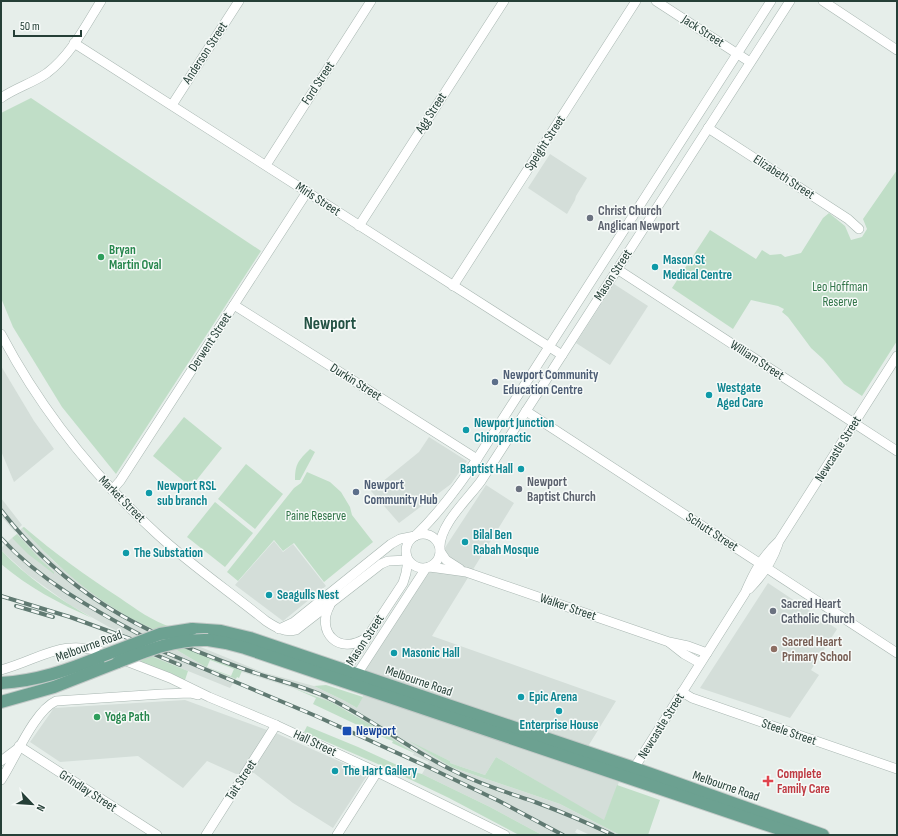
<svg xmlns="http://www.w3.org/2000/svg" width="898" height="836" font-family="'Sofia Sans Condensed',sans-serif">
  <rect width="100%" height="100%" fill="#e6eeea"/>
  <g fill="#d4ded9">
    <path d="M550,154L587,178L576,196L575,200L567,214L528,188Z"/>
    <path d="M614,284L648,306L610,365L576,343Z"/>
    <path d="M1,366L34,421L54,449L14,482L1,451Z"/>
    <path d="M429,437L467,461L451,484L399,523L371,491L419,452Z"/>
    <path d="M486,485L514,503L432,636L616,701L587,748L363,673Z"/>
    <path d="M1,498L22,525L15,532L1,516Z"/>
    <path d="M22,528L53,561L96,595L117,610L155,630L132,638L109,627L70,605L27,574L1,550V548L12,538L41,564L54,572L41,560L17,534Z"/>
    <path d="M274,541L283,552L293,544L326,586L283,621L235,585Z"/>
    <path d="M768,583L837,629L811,670L819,675L790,718L700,688Z"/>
    <path d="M198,646L262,672L314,686L345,701L357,708L364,694L422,713L619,782L604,821L496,757L485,775L450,763V761L414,744L451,767L560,804L620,835H590L577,829L575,832L580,835H542L490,807L422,774L429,762L413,755L414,753L350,712L315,695L242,672V671L183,647Z"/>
    <path d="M175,649L204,666L236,679L230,688L151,656Z"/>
    <path d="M185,700L278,734L368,774L333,828L293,803L254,773L236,774L207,761L183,788L138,756L60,762L30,742L54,708Z"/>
  </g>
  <g fill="#c0dec7" fill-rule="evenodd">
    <path d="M31,98L261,251L116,474L62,407L13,327L1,298V113Z"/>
    <path d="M897,170V341L862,396L844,384L823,359L811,348L788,317L782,312L784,309L778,306L751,300L733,329L672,288L710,230L756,259L762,250L770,255L781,254L785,257L801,253L823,218L829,213L845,226L851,240L862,237L867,229L863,219Z"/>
    <path d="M184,417L222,448L191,487L153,456Z"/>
    <path d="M310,449L315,452L300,480H295C295,463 299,460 310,449Z"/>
    <path d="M246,464L283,494L255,529L218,499Z"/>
    <path d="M307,472L330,482L341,492L350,507L352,515L373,542L324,582L294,543L283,551L274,540L238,581L227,572L294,488L301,483Z"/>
    <path d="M215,502L253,533L225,567L187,537Z"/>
    <path d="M24,527C54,553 86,576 120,598C136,609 152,621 171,627L155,630C143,624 129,618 117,610C82,589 50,559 22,528Z"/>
    <path d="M17,534L41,560L54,572V574L28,554L12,538Z"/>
    <path d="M1,550C27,578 59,599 92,618C60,604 28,587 1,564Z"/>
    <path d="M183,647L242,671L239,678L237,677L236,679L204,666L175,649ZM210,660L234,669L231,676L207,667Z"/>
    <path d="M151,656L188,671L185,680L138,662Z"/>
    <path d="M326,685L363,697L357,708L345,701L314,686Z"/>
    <path d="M293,688L331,702L373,726L414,753L392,743L393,741L387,739L313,704L316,698Z"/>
    <path d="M307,726L358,747L410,771L422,774L490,807L542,835H519L449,798L380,765L304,732Z"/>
    <path d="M409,741L450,761V763L485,775L496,757L604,820L617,785L660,800L648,835H620L560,804L451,767Z"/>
  </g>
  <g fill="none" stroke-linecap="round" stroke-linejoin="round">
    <g stroke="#a8b6b1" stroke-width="10">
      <g id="minor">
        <path d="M656,1L750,62"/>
        <path d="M823,1L897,50"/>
        <path d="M74,43L562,355"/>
        <path d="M1,98C15,88 33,83 47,73C71,55 86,25 101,1"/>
        <path d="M172,105L239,1"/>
        <path d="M708,128L848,219L859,229"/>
        <path d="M266,165L371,1"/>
        <path d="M359,226L504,1"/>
        <path d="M617,269L897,451"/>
        <path d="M453,286L636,1"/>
        <path d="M234,305L477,459"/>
        <path d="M1,334C41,410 94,476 157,534C191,565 230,592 266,621C275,627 285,633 296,630L381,564L388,561L408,560"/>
        <path d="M526,411L897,653"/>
        <path d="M112,490L120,481L307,192"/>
        <circle cx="423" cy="551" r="17"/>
        <path d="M416,535C440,512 459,486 477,459L771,1"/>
        <path d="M440,548C439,525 468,499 481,481L790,1"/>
        <path d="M440,551L446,560L460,569"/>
        <path d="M429,567L437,568L466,572L669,642L688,646L707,653"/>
        <path d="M749,589C762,576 772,562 778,544"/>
        <path d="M330,605C315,632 339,656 366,638"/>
        <path d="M279,629L294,622L391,544L400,539L415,536"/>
        <path d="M670,643L684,654L700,663"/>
        <path d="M121,659L170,678L209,697L276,725L377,772L505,835"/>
        <path d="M1,670C44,658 62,637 109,654"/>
        <path d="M346,675L345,671L403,583L406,573L408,560"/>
        <path d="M352,678L357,674L363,665L426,568"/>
        <path d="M682,692L692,698L897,769"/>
        <path d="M19,746L157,835"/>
        <path d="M1,761L17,749"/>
        <path d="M631,773L745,593C754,572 762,557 779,541L897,356"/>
        <path d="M1,780C15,759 34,711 56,701L162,694L190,693L198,695"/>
        <path d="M206,835L276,725"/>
        <path d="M337,835L377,772"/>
      </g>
    </g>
    <g stroke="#c2c9c7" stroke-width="14">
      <g id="major">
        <path d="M192,629L221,631L250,638L634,768L823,835"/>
        <path d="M208,640L226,643L245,648L797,835"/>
        <path d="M1,683C37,681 69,670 102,656"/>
        <path d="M1,702L54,687L118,662"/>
      </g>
    </g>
    <use href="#minor" stroke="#fff" stroke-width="9"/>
    <use href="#major" stroke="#6ca191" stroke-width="12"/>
    <g stroke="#607a72" stroke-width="4">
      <g id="rail">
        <path d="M1,510C66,595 143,633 241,668C268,678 296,684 322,695C369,716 409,750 456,772C482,785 509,793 535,802C562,812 588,823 613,835"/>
        <path d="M1,538C44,585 102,614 157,644"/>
        <path d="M1,596L70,617L150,646L316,716L428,767L499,801L563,835"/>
        <path d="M16,606L53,617"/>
        <path d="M132,645L180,665"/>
      </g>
    </g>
    <use href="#rail" stroke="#f6faf8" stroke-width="2.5" stroke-dasharray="8" stroke-linecap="butt"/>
    <g stroke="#c2c9c7" stroke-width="14" stroke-linecap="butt">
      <g id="major-bridge">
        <path d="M102,656L160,634L192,629"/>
        <path d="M118,662C148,650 175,639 208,640"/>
      </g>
    </g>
    <use href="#major-bridge" stroke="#6ca191" stroke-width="12"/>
  </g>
  <g fill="#6b7280" stroke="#f6faf8" stroke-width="1.5">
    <circle cx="590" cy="218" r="4"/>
    <circle cx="519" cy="489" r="4"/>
    <circle cx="773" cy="611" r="4"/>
  </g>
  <g fill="#2e9e5b" stroke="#f6faf8" stroke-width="1.5">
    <circle cx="101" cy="257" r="4"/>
    <circle cx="97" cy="717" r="4"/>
  </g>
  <g fill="#0f9aa8" stroke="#f6faf8" stroke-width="1.5">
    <circle cx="655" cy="267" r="4"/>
    <circle cx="709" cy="395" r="4"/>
    <circle cx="466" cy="430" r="4"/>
    <circle cx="521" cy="469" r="4"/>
    <circle cx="149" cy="493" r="4"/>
    <circle cx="465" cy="542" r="4"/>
    <circle cx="126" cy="553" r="4"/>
    <circle cx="269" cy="595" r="4"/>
    <circle cx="394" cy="653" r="4"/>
    <circle cx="521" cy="697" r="4"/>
    <circle cx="559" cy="711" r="4"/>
    <circle cx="335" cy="771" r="4"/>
  </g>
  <g fill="#5c6f8a" stroke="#f6faf8" stroke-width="1.5">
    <circle cx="495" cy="382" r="4"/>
    <circle cx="356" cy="492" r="4"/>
  </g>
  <circle fill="#8d6e63" stroke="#f6faf8" stroke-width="1.5" cx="774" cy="649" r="4"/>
  <rect fill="#1a4fb4" stroke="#f6faf8" stroke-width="1.5" x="342" y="726" width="10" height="10" rx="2"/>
  <path fill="#e0444e" stroke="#f6faf8" stroke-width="1.5" d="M766 775h4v4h4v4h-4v4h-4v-4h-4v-4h4z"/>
  <g text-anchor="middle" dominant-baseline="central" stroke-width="3" stroke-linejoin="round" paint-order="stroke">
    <g font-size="13" fill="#253f37" stroke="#f6faf8">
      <text transform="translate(703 31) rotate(33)">Jack Street</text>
      <text transform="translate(205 53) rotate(-57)">Anderson Street</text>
      <text transform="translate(318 83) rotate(-57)">Ford Street</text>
      <text transform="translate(431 113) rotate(-57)">Agg Street</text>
      <text transform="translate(545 143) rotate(-57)">Speight Street</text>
      <text transform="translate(784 177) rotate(33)">Elizabeth Street</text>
      <text transform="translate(318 199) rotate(33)">Mirls Street</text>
      <text transform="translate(613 275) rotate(-57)">Mason Street</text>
      <text transform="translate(210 342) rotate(-57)">Derwent Street</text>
      <text transform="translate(757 360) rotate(33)">William Street</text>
      <text transform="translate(356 382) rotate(32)">Durkin Street</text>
      <text transform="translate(838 449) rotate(-58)">Newcastle Street</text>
      <text transform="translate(122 499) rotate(45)">Market Street</text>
      <text transform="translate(712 532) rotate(33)">Schutt Street</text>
      <text transform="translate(568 607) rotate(19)">Walker Street</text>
      <text transform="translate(365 640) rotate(-57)">Mason Street</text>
      <text transform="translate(89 646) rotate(-20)">Melbourne Road</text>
      <text transform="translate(419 681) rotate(19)">Melbourne Road</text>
      <text transform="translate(661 726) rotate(-58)">Newcastle Street</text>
      <text transform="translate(789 732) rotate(19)">Steele Street</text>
      <text transform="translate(315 743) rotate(25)">Hall Street</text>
      <text transform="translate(241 780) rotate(-57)">Tait Street</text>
      <text transform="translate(726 786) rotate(19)">Melbourne Road</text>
      <text transform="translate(88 791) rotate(33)">Grindlay Street</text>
    </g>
    <g font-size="13" font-weight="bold" fill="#5b616d" stroke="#f6faf8" text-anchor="start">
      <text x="598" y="211">Christ Church<tspan x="598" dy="15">Anglican Newport</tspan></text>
      <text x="527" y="482">Newport<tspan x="527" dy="15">Baptist Church</tspan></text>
      <text x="781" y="604">Sacred Heart<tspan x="781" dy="15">Catholic Church</tspan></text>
    </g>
    <g font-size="13" font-weight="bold" fill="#27864d" stroke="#f6faf8" text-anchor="start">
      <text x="109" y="250">Bryan<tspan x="109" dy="15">Martin Oval</tspan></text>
      <text x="105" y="717">Yoga Path</text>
    </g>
    <g font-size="13" font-weight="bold" fill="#0d838f" stroke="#f6faf8" text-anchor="start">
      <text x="663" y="260">Mason St<tspan x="663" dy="15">Medical Centre</tspan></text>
      <text x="717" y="388">Westgate<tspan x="717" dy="15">Aged Care</tspan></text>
      <text x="474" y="423">Newport Junction<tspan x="474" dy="15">Chiropractic</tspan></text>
      <text x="513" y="469" text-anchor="end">Baptist Hall</text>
      <text x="157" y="486">Newport RSL<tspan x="157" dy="15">sub branch</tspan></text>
      <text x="473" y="535">Bilal Ben<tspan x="473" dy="15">Rabah Mosque</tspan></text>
      <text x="134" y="553">The Substation</text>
      <text x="277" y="595">Seagulls Nest</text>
      <text x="402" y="653">Masonic Hall</text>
      <text x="529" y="697">Epic Arena</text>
      <text x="559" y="725" text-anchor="middle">Enterprise House</text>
      <text x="343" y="771">The Hart Gallery</text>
    </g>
    <g font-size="13" fill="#317448" stroke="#f6faf8">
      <text x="840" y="287">Leo Hoffman<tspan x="840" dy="15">Reserve</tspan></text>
      <text x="316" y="516">Paine Reserve</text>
    </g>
    <g font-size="13" font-weight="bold" fill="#4e5e75" stroke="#f6faf8" text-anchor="start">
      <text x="503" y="375">Newport Community<tspan x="503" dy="15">Education Centre</tspan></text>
      <text x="364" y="485">Newport<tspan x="364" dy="15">Community Hub</tspan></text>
    </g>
    <g font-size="13" font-weight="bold" fill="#785e54" stroke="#f6faf8" text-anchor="start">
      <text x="782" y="642">Sacred Heart<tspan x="782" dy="15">Primary School</tspan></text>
    </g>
    <g font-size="13" font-weight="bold" fill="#164399" stroke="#f6faf8" text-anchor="start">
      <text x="356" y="731">Newport</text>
    </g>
    <g font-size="13" font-weight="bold" fill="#be3a42" stroke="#f6faf8" text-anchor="start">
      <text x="777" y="774">Complete<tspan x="777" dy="15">Family Care</tspan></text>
    </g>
    <g font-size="17" font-weight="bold" fill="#225143" stroke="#f6faf8">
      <text x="330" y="324">Newport</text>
    </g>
  </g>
  <rect width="898" height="836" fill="none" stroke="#253f37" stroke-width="4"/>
  <g transform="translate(32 804) rotate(115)" stroke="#f6faf8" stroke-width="3" paint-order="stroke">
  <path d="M0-3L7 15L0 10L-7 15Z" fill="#253f37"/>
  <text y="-6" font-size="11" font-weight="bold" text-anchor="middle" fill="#253f37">N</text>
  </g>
  <path d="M14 30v6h67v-6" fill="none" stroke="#253f37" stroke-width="2"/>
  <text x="20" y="30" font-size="12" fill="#253f37" stroke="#f6faf8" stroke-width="3" paint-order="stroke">50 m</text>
</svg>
